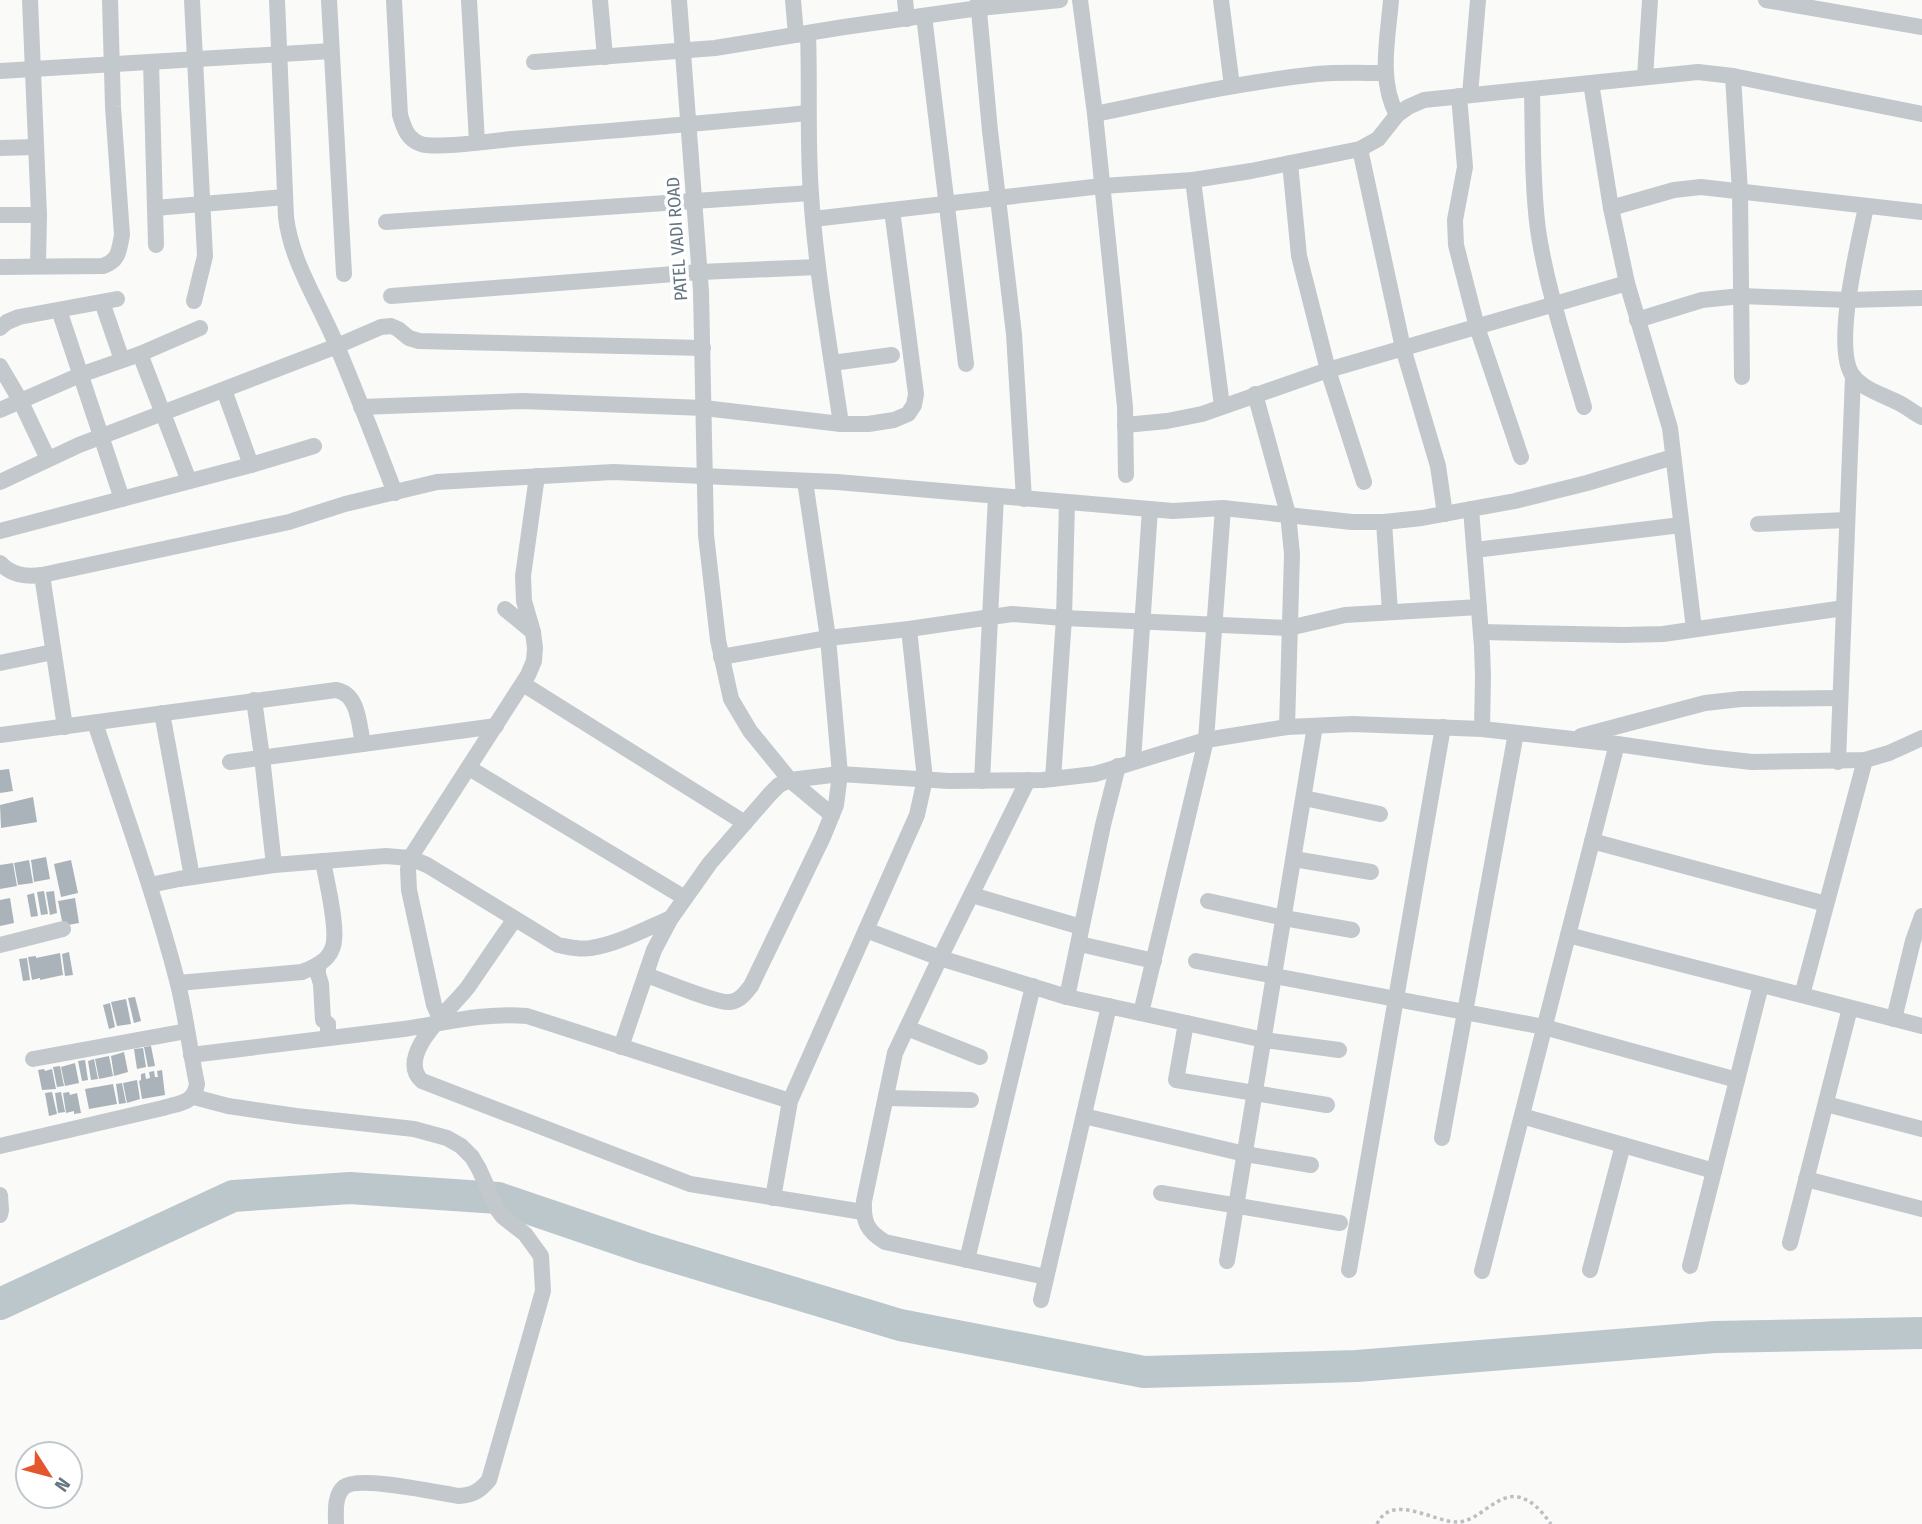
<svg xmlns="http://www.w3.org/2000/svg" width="1922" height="1524" font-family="'Fira Sans Condensed',sans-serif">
  <rect width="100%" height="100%" fill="#fafaf8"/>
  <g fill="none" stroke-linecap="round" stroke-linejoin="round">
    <path stroke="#bbc7cb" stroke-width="32" d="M0,1304L233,1196L350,1188L498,1198L645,1248L900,1325L1144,1372L1357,1366L1715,1337L1922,1333"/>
  </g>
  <g fill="#aab3b9">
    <path d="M9,769L13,791L0,793V770Z"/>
    <path d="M33,797L37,822L1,828L0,805Z"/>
    <path d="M46,857L50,879L34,882L31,860Z"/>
    <path d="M29,860L33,883L18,885L14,863Z"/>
    <path d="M71,860L78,893L61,897L54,864Z"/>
    <path d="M13,863L17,886L0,889V865Z"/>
    <path d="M44,891L48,914L41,915L37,892Z"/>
    <path d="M54,891L57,913L50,915L46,892Z"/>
    <path d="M34,893L38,916L31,917L27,895Z"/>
    <path d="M10,898L14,923L0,926V900Z"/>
    <path d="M75,898L79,923L63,926L58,901Z"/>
    <path d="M69,952L73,975L65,976L62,954Z"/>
    <path d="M60,953L63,975L40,980V978L32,980L28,957L36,956V958Z"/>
    <path d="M27,958L30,980L23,981L19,959Z"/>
    <path d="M135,997L141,1021L134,1023L128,998Z"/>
    <path d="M126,999L131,1024L117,1026L111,1002Z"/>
    <path d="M110,1003L115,1027L109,1029L103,1005Z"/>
    <path d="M151,1046L155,1066L148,1067L144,1047Z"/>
    <path d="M143,1048L146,1067L137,1069L134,1049Z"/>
    <path d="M124,1052L128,1072L114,1076L111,1056Z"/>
    <path d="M109,1056L113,1076L99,1079L95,1059Z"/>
    <path d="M94,1059L98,1079L91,1080L88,1061Z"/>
    <path d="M85,1060L88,1080L82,1081L78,1061Z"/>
    <path d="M75,1063L79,1083L65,1086L61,1067Z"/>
    <path d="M60,1066L64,1086L57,1087L53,1067Z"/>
    <path d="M44,1069L45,1071L52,1069L56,1089L42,1090L38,1070Z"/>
    <path d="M162,1070L165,1095L142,1099L139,1081L141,1080V1074L145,1073L146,1079L150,1078L149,1072L154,1071L155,1077H158L157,1071Z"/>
    <path d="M137,1080L140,1099L127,1103L123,1083Z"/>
    <path d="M122,1083L126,1103L119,1104L116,1084Z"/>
    <path d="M113,1084L117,1104L89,1109L85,1089Z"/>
    <path d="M52,1092L57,1114L49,1116L45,1093Z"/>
    <path d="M61,1092L65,1112L58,1113L55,1093Z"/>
    <path d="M69,1092L70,1095L77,1093L81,1113L74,1114V1111L66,1113L63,1093Z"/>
  </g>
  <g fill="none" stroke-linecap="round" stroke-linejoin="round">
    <path stroke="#bbbfc2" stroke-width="3.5" stroke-dasharray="3.5 3.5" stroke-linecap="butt" d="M1377,1524C1392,1492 1435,1523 1458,1522C1480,1521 1496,1493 1518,1497C1533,1500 1542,1512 1551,1524"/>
    <g stroke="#c3c8cc" stroke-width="16">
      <path d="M30,0L39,215L38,265"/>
      <path d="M192,0L205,256L194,301"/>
      <path d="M277,0L286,217C291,260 316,298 333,337C355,388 375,441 395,493"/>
      <path d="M329,0L344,274"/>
      <path d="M394,0L400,115C404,128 407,139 421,144C435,149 492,141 511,139C610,131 709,123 808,113"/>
      <path d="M469,0L477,142"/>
      <path d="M600,0L605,57"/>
      <path d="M679,0L701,291L706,535L718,640L731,699L750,731L790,780L832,815"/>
      <path d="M793,0L796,35"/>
      <path d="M905,0L907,19"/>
      <path d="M978,0L990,131L1014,334L1024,499"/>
      <path d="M1080,0L1095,114L1125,407L1126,475"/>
      <path d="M1221,0L1232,86"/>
      <path d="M1391,0C1388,38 1378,80 1397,115"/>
      <path d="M1766,0L1922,27"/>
      <path d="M924,16L966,364"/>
      <path d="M808,33C810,87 807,140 811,194C816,271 830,348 841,424"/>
      <path d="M151,62L156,245"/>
      <path d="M534,62L715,48L844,27L979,8L1060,0"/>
      <path d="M0,71L331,51"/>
      <path d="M1733,76L1740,192L1742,377"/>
      <path d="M1645,77L1650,0"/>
      <path d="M1591,83L1611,208L1627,283L1670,428L1694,629"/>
      <path d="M1532,90C1533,136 1532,184 1538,230C1547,290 1567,348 1584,407"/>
      <path d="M1470,95L1478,0"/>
      <path d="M1459,96L1465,167L1455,220L1456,245L1477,327L1521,457"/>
      <path d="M1095,114C1168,99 1242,82 1317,74C1339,72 1363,73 1386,73"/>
      <path d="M0,148L36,147"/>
      <path d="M1360,149L1403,348L1438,466L1445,514"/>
      <path d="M1290,163L1299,256L1328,370L1364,482"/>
      <path d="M1193,180L1222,406"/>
      <path d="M1866,207C1859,242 1832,348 1853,376C1864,390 1884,395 1899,403C1907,407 1914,413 1922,417"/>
      <path d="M155,208L285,197"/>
      <path d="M1611,208L1674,190L1701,187L1922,212"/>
      <path d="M0,215H39"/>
      <path d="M813,219L1102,186L1193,180L1251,171L1360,149L1378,139L1397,115L1408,107L1424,100L1698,72L1733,76L1922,114"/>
      <path d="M386,222L811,193"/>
      <path d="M0,267L103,266C119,261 119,250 122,235L113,107L110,0"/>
      <path d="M391,296L700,272L818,267"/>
      <path d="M102,302L122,360"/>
      <path d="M59,310L122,499"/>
      <path d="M1637,320L1702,300L1741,296L1849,300L1922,298"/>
      <path d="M0,328L7,322L19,317L117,299"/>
      <path d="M140,354L189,481"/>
      <path d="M832,363L892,355"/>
      <path d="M0,366L20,400L48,459"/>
      <path d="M224,390L251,465"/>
      <path d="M1255,394L1288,514L1292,554L1287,727"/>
      <path d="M361,407L523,401L704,408L841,424H868L894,420L908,414L914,405L916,394L892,210"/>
      <path d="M0,410L80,375L140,354L200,328"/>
      <path d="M1125,425L1167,421L1202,414L1328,370L1627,283"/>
      <path d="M0,482L79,445L337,346L381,327L391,326L398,329L409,338L419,341L703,348"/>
      <path d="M1471,509L1482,647L1483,676L1482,729"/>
      <path d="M1384,522L1390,612"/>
      <path d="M1758,524L1847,520"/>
      <path d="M0,531L251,465L314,446"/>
      <path d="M1475,550L1681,525"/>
      <path d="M0,563C11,575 25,577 42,575L289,522L345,504L437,482L613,472L837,482L1173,511L1223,508L1352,522H1384L1422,518L1515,501L1587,483L1673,457"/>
      <path d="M42,575L65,727"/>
      <path d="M505,609L533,632"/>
      <path d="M1481,632L1623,635L1663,634L1844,608"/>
      <path d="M721,657L828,638L909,629L1012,614L1064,618L1289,628L1345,615L1479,607"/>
      <path d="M0,663L53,652"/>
      <path d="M523,684L745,823"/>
      <path d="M254,700L262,757L274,865"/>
      <path d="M162,713L192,877"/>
      <path d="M0,735L336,690C359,694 359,725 363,744"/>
      <path d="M1581,736L1705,703L1741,699L1840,698"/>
      <path d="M1133,761L1150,509"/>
      <path d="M230,762L496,726"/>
      <path d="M1838,762L1853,376"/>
      <path d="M469,768L685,898"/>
      <path d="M1053,779L1064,618L1067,503"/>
      <path d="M1028,780L940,958L895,1053L864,1201C863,1222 867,1231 885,1242L1046,1277"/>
      <path d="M982,781L996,496"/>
      <path d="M1304,798L1380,814"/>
      <path d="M1592,841L1826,904"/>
      <path d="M1294,859L1371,872"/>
      <path d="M150,885L179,879L274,865L386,856L410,858L427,865L558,945C569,947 580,950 591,948C618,944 645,929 671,918"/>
      <path d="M972,895L1081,927"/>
      <path d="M1208,901L1284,918L1352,930"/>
      <path d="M515,919C499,941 484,964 468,987C453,1007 394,1055 422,1081L690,1184L863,1212"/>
      <path d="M866,930L940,958L1067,997L1264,1040L1339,1050"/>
      <path d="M1568,935L1922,1026"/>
      <path d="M1079,941L1084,945L1154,961"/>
      <path d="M0,945L63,929"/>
      <path d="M1196,961L1544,1027L1737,1080"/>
      <path d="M318,965V974L321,984L323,1020L328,1024V1038"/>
      <path d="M646,975C661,980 718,1004 730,1002C740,1001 745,993 751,986L823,837L836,805L840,774L828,638L805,481"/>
      <path d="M178,983L302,972C314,967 327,962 332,949C340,933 326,880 323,861"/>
      <path d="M1802,995L1865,760"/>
      <path d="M1067,997L1103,825L1118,766"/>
      <path d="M1141,1013L1206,740L1223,508"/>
      <path d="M439,1016L434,1005L409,890L408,869L410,858L528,675L534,661L535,648L533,632L524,601L523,576L537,476"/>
      <path d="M1894,1019L1913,941L1922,916"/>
      <path d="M1186,1023L1176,1080L1327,1105"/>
      <path d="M907,1028L980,1057"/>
      <path d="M621,1047L654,950L671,918L710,863L770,794L779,785L790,780L840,774L949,781L1043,780L1095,774L1206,740L1287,727L1353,724L1482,729L1617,744L1707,757L1752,762L1865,760L1889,753L1922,738"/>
      <path d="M191,1055C262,1047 333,1038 404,1029C445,1023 486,1012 527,1016L790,1101"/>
      <path d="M33,1059L187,1031"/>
      <path d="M194,1097L228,1106L296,1116L414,1129L447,1138L461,1146L472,1157L479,1169L497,1209L503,1217L525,1234L541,1256L543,1291L489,1480C480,1491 473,1495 459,1496C438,1493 359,1475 344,1487C334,1496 336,1512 336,1524"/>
      <path d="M886,1098L971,1100"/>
      <path d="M1826,1104L1922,1129"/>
      <path d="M1084,1116L1245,1154L1311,1165"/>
      <path d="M1522,1116L1714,1171"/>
      <path d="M1442,1138L1516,733"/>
      <path d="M0,1146L163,1108C179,1103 194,1104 197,1084C190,1051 186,1017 178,984C155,895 124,810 95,723"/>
      <path d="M1806,1179L1922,1209"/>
      <path d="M1161,1193L1340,1223"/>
      <path d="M0,1195L1,1210L0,1215"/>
      <path d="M773,1198L790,1101L917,815L925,779L909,629"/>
      <path d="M1790,1243L1850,1008"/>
      <path d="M967,1260L1033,986"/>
      <path d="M1227,1261L1315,726"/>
      <path d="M1690,1266L1761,985"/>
      <path d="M1349,1270L1443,727"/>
      <path d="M1590,1270L1623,1145"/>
      <path d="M1482,1271L1617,744"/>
      <path d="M1041,1300L1109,1006"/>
    </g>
  </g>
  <g text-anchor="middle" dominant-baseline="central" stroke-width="7" stroke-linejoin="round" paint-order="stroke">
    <g font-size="18" fill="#657683" stroke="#fff">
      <text transform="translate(677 239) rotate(-94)">PATEL VADI ROAD</text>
    </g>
  </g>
  <g transform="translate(49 1475) rotate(126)"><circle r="33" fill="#ffffff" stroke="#c1c8cd" stroke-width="2"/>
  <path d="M0-5L12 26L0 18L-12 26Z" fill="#e4572e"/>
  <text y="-10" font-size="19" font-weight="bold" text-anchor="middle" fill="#657683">N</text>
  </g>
</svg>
